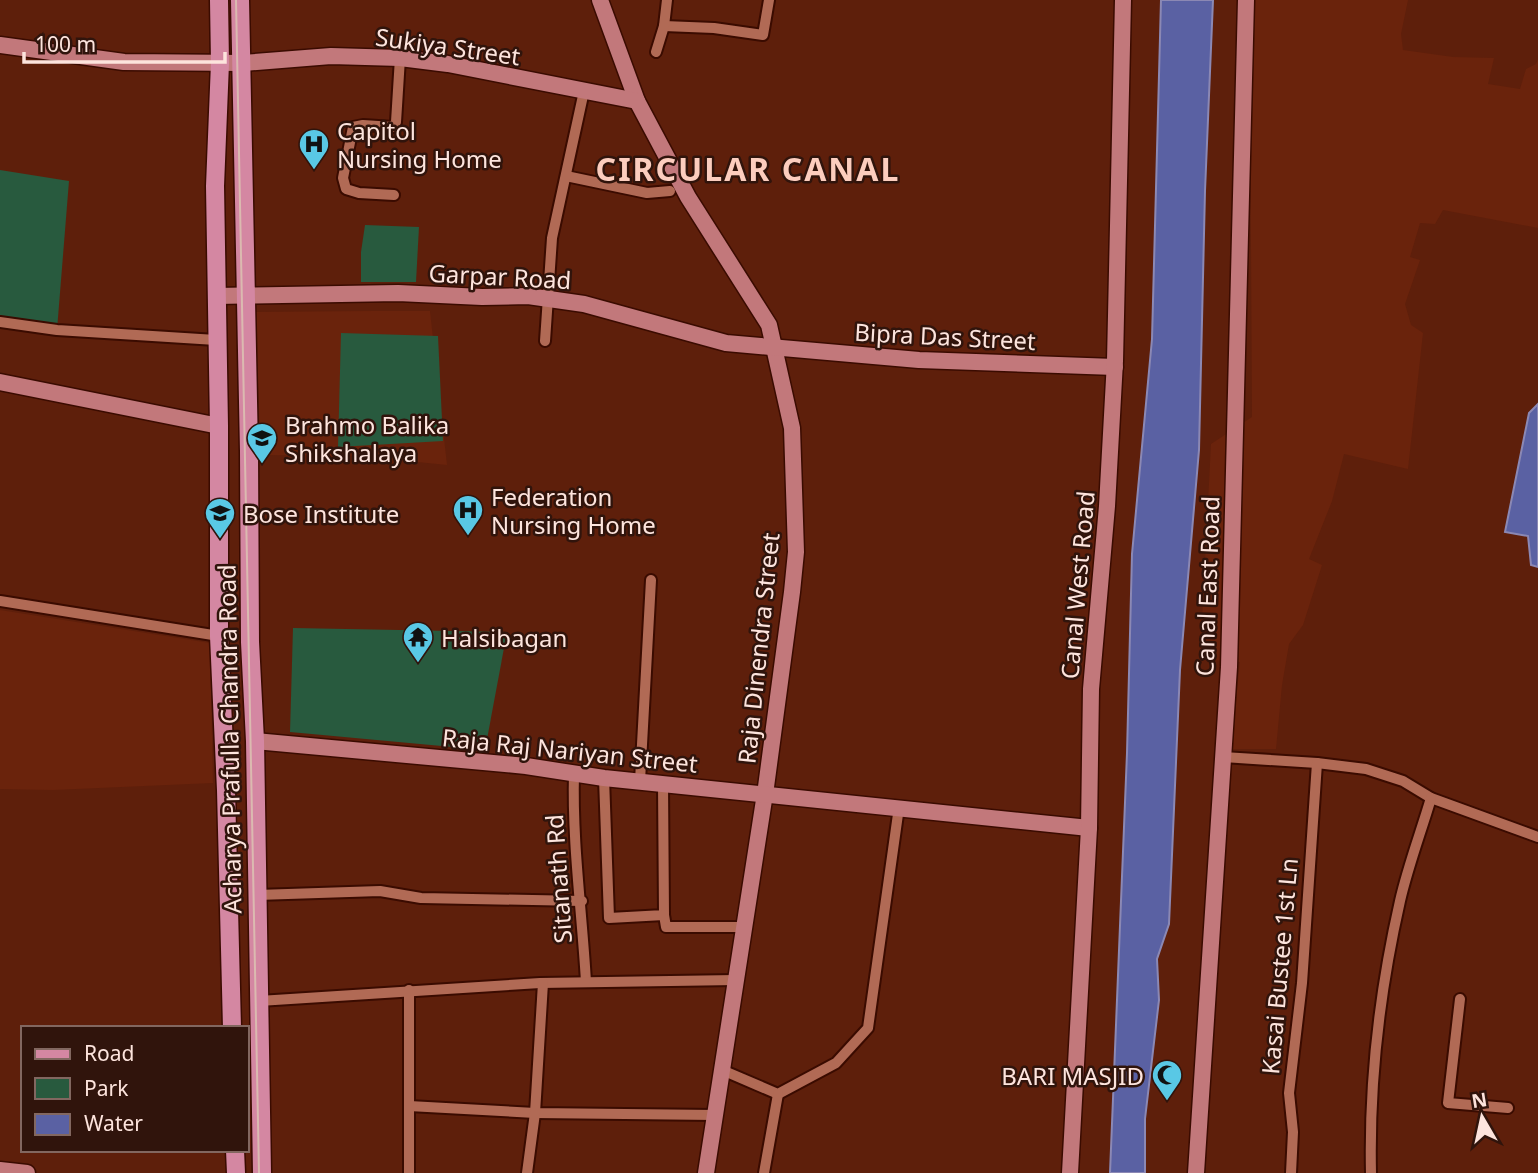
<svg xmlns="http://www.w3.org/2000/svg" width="1538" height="1173" font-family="'Noto Sans',sans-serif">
  <rect width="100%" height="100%" fill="#5e1f0b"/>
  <g fill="#6a230c">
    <path d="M1253,0H1408L1401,34L1403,50L1453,57L1494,58L1488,84L1520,89L1526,69L1536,64L1538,59V228L1443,210L1435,224L1420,223L1410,257L1420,260L1405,304L1411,325L1423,333L1408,469L1344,454L1332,501L1309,559L1322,565L1303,625L1289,644L1282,685L1276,749H1231L1240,662L1200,659L1211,444L1252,417L1250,77Z"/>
    <path d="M371,311H430L447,465L359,456L261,455L255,312Z"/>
    <path d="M0,610L210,643L213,783L53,790L0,789Z"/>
  </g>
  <g fill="#285a3e">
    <path d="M0,170L69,181L57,330L0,318Z"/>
    <path d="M365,225L419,227L416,282H361V252Z"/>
    <path d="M341,333L438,336L443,441L338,447Z"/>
    <path d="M293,628L507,632L485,750L290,732Z"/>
  </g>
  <g fill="#5a61a3" stroke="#8b88b4" stroke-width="2">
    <path d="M1161,0H1213L1205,191L1199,450L1180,670L1169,924L1157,959L1159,1000L1145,1119V1173H1110L1127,753L1132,554L1152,339Z"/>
    <path d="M1538,404V567L1531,565L1528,536L1505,532L1529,413Z"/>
  </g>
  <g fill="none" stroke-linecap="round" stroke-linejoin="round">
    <g stroke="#3a0b00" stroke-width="14">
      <g id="street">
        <path d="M664,26L714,28L763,35L769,0"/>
        <path d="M656,52L664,26L667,0"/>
        <path d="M566,176L647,193L670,191"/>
        <path d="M394,195L359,193L346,189L343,178L353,127L363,125L393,127L396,122L400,58"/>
        <path d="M0,322L57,330L216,340"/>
        <path d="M545,341L552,238L584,91"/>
        <path d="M0,601L219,636"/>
        <path d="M1223,757L1317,763L1366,769L1403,781L1431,798L1538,837"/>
        <path d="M574,773C572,843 582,912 586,982"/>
        <path d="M604,778L609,918L664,915L663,784"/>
        <path d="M640,781L651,580"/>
        <path d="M257,895L380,891L421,898L582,901"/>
        <path d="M664,915L666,927H744"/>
        <path d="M1460,999L1448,1103L1508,1108"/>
        <path d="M259,1001L540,983L736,980"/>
        <path d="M722,1070L778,1094L836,1063L868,1028L899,807"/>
        <path d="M409,1106L535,1113L715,1115"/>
        <path d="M409,1173V990"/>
        <path d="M527,1173L535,1113L543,983"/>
        <path d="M764,1173L778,1094"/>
        <path d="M1291,1173L1293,1132L1289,1093L1302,983L1317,763"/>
        <path d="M1371,1173C1369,1082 1380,989 1400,901C1408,866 1421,832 1431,798"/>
      </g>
    </g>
    <g stroke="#3a0b00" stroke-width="19">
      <g id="secondary">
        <path d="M600,0L637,101L688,197L769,325L792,428L796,552L792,592L766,787L706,1173"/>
        <path d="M0,45L124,62L243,63L331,56L400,58L448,64L637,101"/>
        <path d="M217,296L398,293L482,297L528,296L584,304L726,343L919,360L1115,367"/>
        <path d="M0,382L219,426"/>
        <path d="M255,741L526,766L604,778L1089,828"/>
        <path d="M0,1170L27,1173"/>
        <path d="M1070,1173L1089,828L1091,689L1107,506L1115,361L1123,0"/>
        <path d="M1196,1173L1229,667L1246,0"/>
      </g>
    </g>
    <g stroke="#3a0b00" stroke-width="21">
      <g id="primary">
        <path d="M219,0L220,63L215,186L219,426V636L226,790L232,1028"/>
        <path d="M240,0L249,451L250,642L255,741L262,1173"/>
        <path d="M235,1150L236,1173"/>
      </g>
    </g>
    <use href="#street" stroke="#b16a55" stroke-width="10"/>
    <use href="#secondary" stroke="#c2787b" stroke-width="16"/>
    <use href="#primary" stroke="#d487a2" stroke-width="18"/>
    <path stroke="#dbbab0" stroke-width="2" d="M236,0L259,1173"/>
  </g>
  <defs>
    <g id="hospital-pin" transform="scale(1.575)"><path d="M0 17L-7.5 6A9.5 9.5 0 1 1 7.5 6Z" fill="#59c8e5" stroke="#30140c"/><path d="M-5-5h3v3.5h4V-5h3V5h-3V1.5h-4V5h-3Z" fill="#111"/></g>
    <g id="school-pin" transform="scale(1.575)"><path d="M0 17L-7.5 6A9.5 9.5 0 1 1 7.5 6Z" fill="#59c8e5" stroke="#30140c"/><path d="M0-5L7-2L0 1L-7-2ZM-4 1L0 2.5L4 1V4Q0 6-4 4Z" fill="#111"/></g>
    <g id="university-pin" transform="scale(1.575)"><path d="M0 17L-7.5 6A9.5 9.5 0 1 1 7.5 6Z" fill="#59c8e5" stroke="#30140c"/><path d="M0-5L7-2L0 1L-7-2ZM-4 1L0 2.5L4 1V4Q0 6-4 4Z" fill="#111"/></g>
    <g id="temple-pin" transform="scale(1.575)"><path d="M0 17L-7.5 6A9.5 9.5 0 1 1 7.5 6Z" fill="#59c8e5" stroke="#30140c"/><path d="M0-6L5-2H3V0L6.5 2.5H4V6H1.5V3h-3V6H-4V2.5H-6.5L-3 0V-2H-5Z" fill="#111"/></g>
    <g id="mosque-pin" transform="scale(1.575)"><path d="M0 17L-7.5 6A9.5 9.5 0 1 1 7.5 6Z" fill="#59c8e5" stroke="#30140c"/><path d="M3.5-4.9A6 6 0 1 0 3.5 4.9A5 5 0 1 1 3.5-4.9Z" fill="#111"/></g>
  </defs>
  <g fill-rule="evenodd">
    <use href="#hospital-pin" x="314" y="144"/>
    <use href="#school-pin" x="262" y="438"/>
    <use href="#hospital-pin" x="468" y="510"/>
    <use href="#university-pin" x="220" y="513"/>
    <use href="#temple-pin" x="418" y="637"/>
    <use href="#mosque-pin" x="1167" y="1075"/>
  </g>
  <g text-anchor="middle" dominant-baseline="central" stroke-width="5" stroke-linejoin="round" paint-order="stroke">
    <g font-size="24" fill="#fde4dd" stroke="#30140c">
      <text transform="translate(448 46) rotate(8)">Sukiya Street</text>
      <text transform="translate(500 276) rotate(3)">Garpar Road</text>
      <text transform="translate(945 336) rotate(3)">Bipra Das Street</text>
      <text transform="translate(1077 585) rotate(-85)">Canal West Road</text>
      <text transform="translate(1207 586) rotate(-88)">Canal East Road</text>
      <text transform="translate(758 648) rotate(-84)">Raja Dinendra Street</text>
      <text transform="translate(229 739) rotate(-91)">Acharya Prafulla Chandra Road</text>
      <text transform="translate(570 750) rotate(6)">Raja Raj Nariyan Street</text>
      <text transform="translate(558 879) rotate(-94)">Sitanath Rd</text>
      <text transform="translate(1279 966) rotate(-85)">Kasai Bustee 1st Ln</text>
    </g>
    <g font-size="24" fill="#fde4dd" stroke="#30140c" text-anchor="start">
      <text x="337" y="130">Capitol<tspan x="337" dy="28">Nursing Home</tspan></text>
      <text x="285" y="424">Brahmo Balika<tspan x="285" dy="28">Shikshalaya</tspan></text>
      <text x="491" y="496">Federation<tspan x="491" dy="28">Nursing Home</tspan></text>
      <text x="243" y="513">Bose Institute</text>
      <text x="441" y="637">Halsibagan</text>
      <text x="1144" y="1075" text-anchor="end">BARI MASJID</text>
    </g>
    <g font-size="32" font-weight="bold" letter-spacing="2" fill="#fccdbe" stroke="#30140c">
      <text x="748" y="168">CIRCULAR CANAL</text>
    </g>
  </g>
  <rect x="21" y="1026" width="228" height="126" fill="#30140c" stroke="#826760" stroke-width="2"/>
  <rect x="35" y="1049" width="35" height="10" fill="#d487a2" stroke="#826760" stroke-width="2"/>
  <text x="84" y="1061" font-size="21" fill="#fde4dd">Road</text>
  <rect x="35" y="1078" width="35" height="21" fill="#285a3e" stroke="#826760" stroke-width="2"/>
  <text x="84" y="1096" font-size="21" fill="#fde4dd">Park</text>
  <rect x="35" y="1114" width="35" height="21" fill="#5a61a3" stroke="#826760" stroke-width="2"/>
  <text x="84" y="1131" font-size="21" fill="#fde4dd">Water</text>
  <g transform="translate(1482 1117) rotate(351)" stroke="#30140c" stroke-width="5" paint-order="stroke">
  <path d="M0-5L12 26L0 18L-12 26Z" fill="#fde4dd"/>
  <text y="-10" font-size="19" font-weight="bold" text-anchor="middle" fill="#fde4dd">N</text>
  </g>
  <path d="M24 52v10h201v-10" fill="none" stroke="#fde4dd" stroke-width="3.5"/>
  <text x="35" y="52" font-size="21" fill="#fde4dd" stroke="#30140c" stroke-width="5" paint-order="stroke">100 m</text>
</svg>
